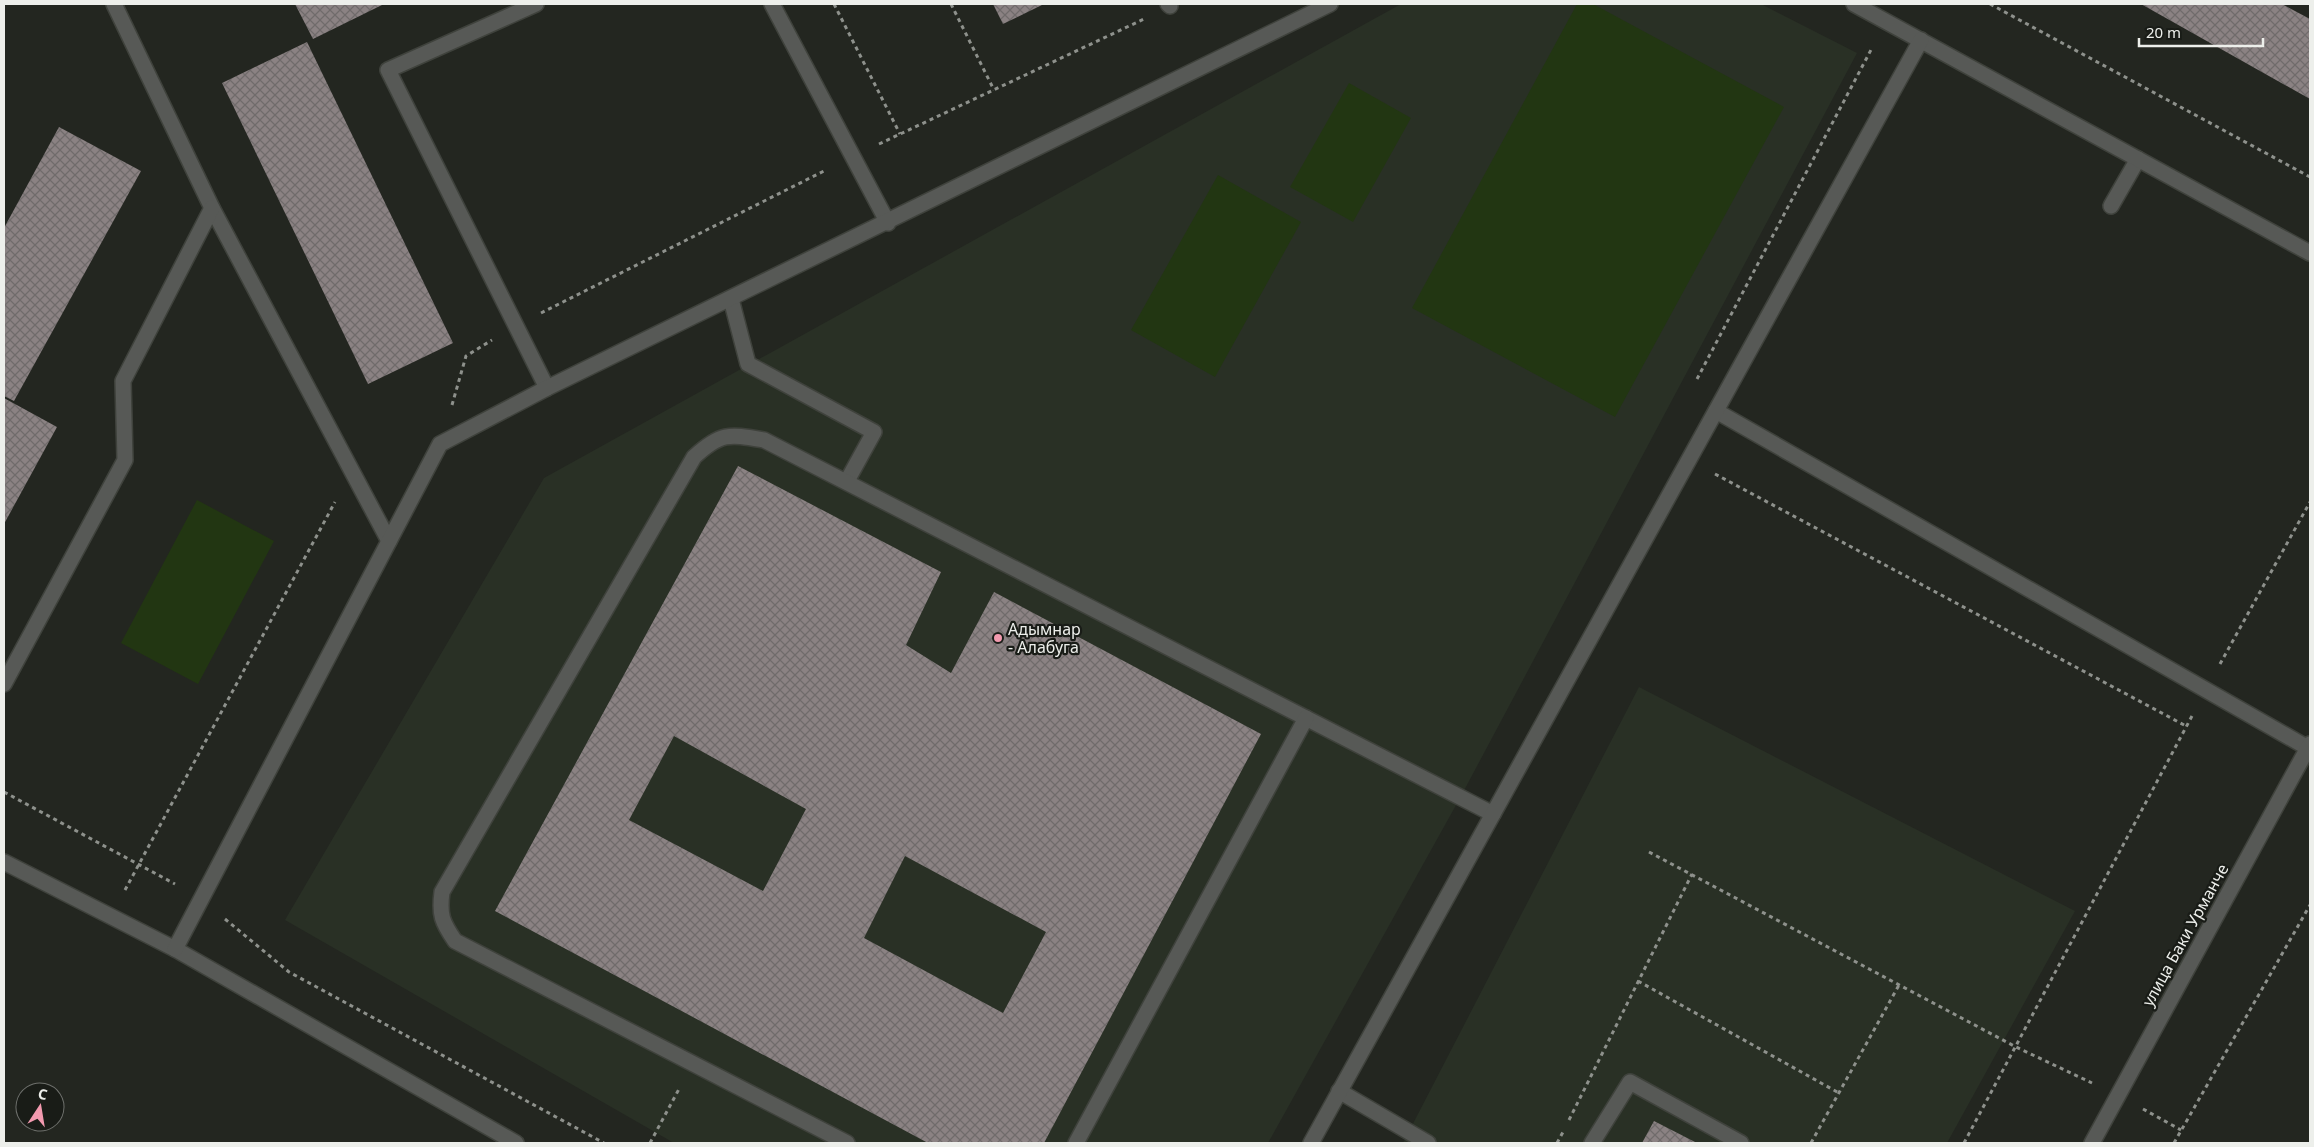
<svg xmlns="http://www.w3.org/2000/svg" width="2314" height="1147" font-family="'Noto Sans',sans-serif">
  <defs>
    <pattern id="building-cross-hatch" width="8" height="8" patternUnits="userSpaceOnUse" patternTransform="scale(1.25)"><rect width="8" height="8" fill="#8b8283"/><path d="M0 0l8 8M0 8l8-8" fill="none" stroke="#706b6b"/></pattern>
  </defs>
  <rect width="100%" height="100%" fill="#232620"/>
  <g fill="#293025">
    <path d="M1401,4H1761L1857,53L1460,798L1268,1143H674L285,920L544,478Z"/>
    <path d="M1639,687L2075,911L1947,1143H1403Z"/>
  </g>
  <g fill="#223612">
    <path d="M1577,4H1593L1784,107L1615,417L1412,308Z"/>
    <path d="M1349,83L1411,118L1353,222L1290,187Z"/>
    <path d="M1218,175L1301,222L1215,377L1131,330Z"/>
    <path d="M197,500L274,541L198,684L121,643Z"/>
  </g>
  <g fill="url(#building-cross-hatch)" fill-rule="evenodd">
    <path d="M295,4H384L313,39Z"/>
    <path d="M993,4H1044L1003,24Z"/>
    <path d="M2141,4H2282L2310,19V99Z"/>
    <path d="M307,42L453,343L368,384L222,83Z"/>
    <path d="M59,127L141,171L14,401L4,396V228Z"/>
    <path d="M4,398L57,427L4,524Z"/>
    <path d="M738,466L941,572L906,645L951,673L994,592L1261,734L1044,1143H928L495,911ZM674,736L806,809L763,891L629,820ZM905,856L1046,932L1003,1013L864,938Z"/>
    <path d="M1654,1121L1697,1143H1642Z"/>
  </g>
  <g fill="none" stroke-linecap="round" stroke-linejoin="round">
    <g stroke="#3f423c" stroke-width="18">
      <g id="service">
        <path d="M114,4L212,208L389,541"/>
        <path d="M536,4L388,70L547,388"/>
        <path d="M772,4L888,223"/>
        <path d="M1168,4L1170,6"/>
        <path d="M2111,206L2138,159"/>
        <path d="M731,299L748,364L874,432L847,481"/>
        <path d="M1716,411L2308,748"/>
        <path d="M4,684L125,460L123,381L212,208"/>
        <path d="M1339,1091L1428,1143"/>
        <path d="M847,1143L455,941C442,922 439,915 442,892L694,457C721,432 729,434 764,440L1493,814"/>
        <path d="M1076,1143L1306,718"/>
        <path d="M1592,1143L1630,1082L1741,1143"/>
      </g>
    </g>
    <g stroke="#3f423c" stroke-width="18">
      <g id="minor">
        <path d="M1854,4L2310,253"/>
        <path d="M4,862L175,949L516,1143"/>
        <path d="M175,949L440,444L547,388L1330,4"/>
        <path d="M1311,1143L1921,40"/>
        <path d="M2092,1143L2310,744"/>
      </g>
    </g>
    <g stroke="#8e918c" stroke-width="3" stroke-dasharray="4 4" stroke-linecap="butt">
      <path d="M834,4L900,134"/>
      <path d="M951,4L994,90"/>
      <path d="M1990,4L2310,177"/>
      <path d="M879,144L1144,19"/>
      <path d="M541,313L826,170"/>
      <path d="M1697,379L1872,48"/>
      <path d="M452,405L466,356L492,340"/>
      <path d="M1715,474L2186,726"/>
      <path d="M2220,664L2310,502"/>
      <path d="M4,792L175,884"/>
      <path d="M1649,852L2016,1047L2092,1083"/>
      <path d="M125,890L335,502"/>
      <path d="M225,919L289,972L604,1143"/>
      <path d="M1638,981L1839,1093"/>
      <path d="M2143,1109L2181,1130"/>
      <path d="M1569,1120L1692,874"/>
      <path d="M650,1143L679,1089"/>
      <path d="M1557,1143L1563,1132"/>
      <path d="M1811,1143L1899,985"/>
      <path d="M1964,1143L2192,716"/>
      <path d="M2174,1143L2310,905"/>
    </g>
    <use href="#service" stroke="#575956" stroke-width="15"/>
    <use href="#minor" stroke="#575956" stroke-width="15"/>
  </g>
  <circle fill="#f29aaf" stroke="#191c17" stroke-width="2" cx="998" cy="638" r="5"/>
  <g text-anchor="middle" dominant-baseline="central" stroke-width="4.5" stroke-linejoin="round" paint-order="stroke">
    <g font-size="16" fill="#edefeb" stroke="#191c17" text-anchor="start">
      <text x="1008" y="629">Адымнар<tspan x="1008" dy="18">- Алабуга</tspan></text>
    </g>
    <g font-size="16" fill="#edefeb" stroke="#191c17">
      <text transform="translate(2185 935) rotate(-61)">улица Баки Урманче</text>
    </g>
  </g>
  <rect width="2314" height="1147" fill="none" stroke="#edefeb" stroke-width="10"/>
  <g transform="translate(40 1107) rotate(12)"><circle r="24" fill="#191c17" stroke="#6e706c"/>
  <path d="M0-4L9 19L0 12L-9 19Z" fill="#f29aaf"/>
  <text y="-8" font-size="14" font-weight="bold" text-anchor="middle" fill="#edefeb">С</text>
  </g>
  <path d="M2139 38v8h124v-8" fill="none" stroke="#edefeb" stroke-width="2.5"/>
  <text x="2146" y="38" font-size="15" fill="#edefeb" stroke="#191c17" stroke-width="4" paint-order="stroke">20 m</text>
</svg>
